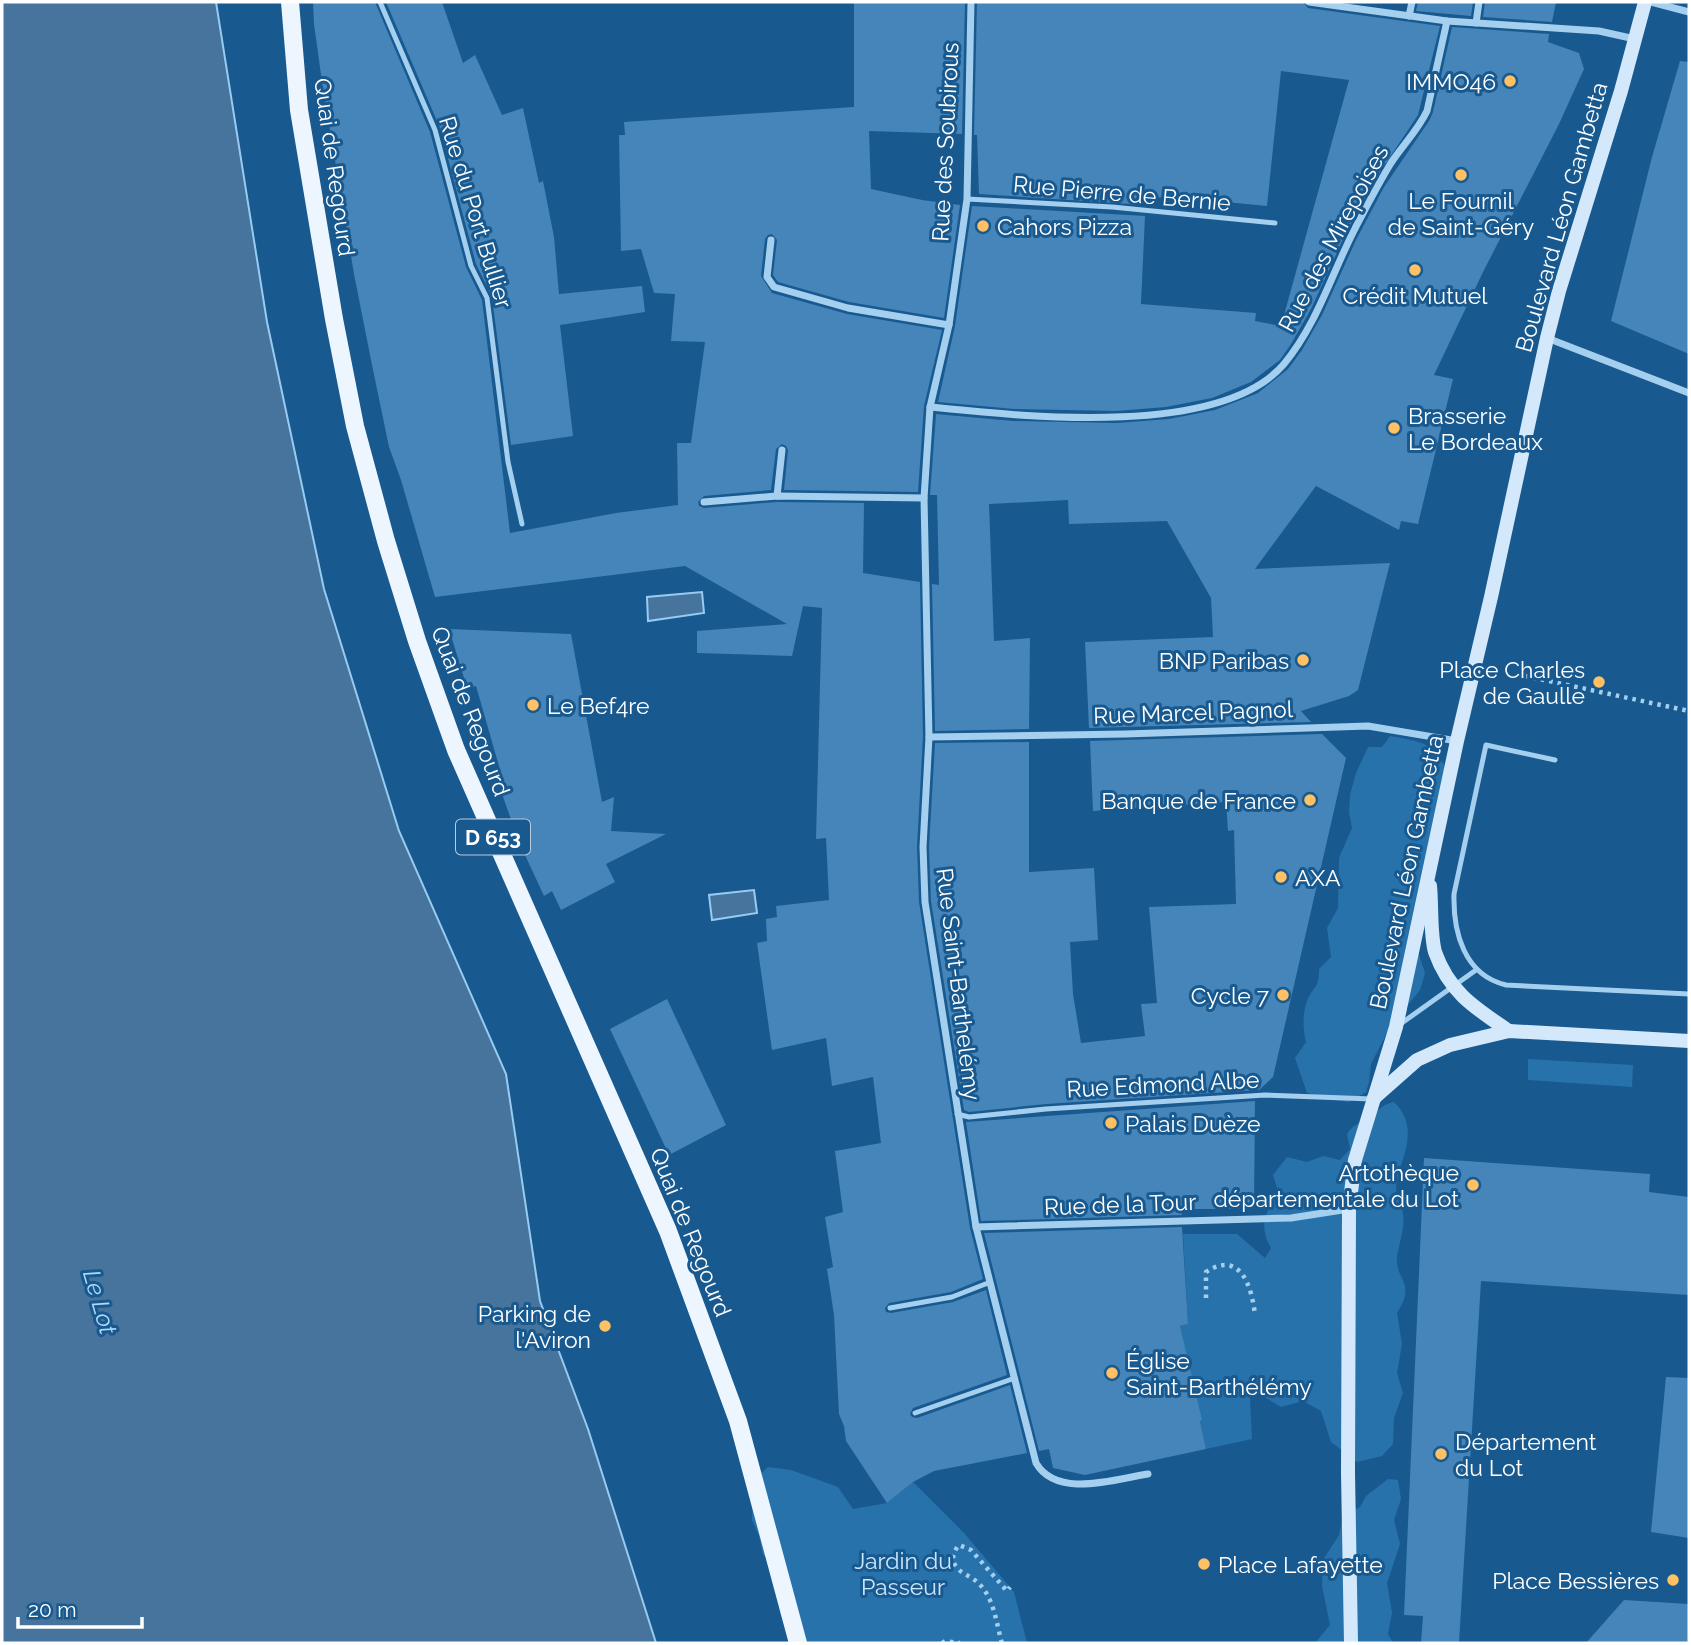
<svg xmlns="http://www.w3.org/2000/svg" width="1691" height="1645" font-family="Raleway,sans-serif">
  <rect width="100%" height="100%" fill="#18598f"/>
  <g fill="#2872ac">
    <path d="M1390,736C1435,743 1440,748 1453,790L1434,817L1439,843L1411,930L1425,973L1420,990L1390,1027L1371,1064L1369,1082L1366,1092L1349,1102L1334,1100L1307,1093L1295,1058L1306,1042C1303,1029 1302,1015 1307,1001C1313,986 1319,990 1319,969L1331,957L1327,928L1338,908L1339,858L1352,828L1349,812L1350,795L1356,773L1368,747H1382Z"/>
    <path d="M1528,1059L1633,1065L1632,1087L1528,1080Z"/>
    <path d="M1394,1102C1401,1109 1405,1115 1407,1125C1411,1148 1398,1166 1396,1188C1396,1197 1402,1206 1403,1214C1405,1229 1399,1243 1397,1257C1395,1281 1417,1281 1397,1313L1402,1344L1397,1373L1403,1393L1394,1418L1393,1444L1382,1456L1357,1462L1331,1442L1321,1411L1303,1401L1281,1407L1266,1398L1255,1379L1249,1377L1252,1439L1206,1449L1180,1326L1188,1324L1183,1234H1237L1265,1258L1271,1248C1259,1228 1264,1212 1279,1194L1273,1175L1287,1157L1307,1162L1323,1156L1340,1160L1350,1149L1347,1134C1355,1122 1359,1125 1370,1117C1381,1110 1378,1106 1394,1102Z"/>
    <path d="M768,1467L791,1470L838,1487L853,1509L887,1503L913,1482L964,1533L1014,1592L1027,1643H789V1634L780,1613L775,1565L763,1555L759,1536L752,1520L754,1480Z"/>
    <path d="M1388,1479L1398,1480L1401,1499L1394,1520L1400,1544L1387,1583L1392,1613L1388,1634L1393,1643H1315L1330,1625L1322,1586L1323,1560L1339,1535L1343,1516L1360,1507L1366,1496Z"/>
  </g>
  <g fill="#47749c" stroke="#98cbf1" stroke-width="2">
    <path d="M2,2H216L267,322L324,589L399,831L506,1074L540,1301L588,1429L656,1643H2Z"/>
    <path d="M702,592L704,613L648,621L647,597Z"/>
    <path d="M754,890L757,913L712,920L709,895Z"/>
  </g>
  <g fill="#4585b9">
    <path d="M313,2H375L430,132L466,267L482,300L510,533L616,513L678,505L677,443H691L705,342L671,341L675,294L654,293L641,249L621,251L619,135H625L624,122L854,107V2H965L962,134L869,131L871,189L922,200L960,205L944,318L849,302L778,282L773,275L777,240L772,234L768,235L765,239L761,276L772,293L847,314L942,330L924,406L918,492L784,490L788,450L786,446L782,444L776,449L771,490L704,496L698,502L699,506L704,508L777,502L864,503L863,573L920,582L923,737L917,847L919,902L970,1228L983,1279L951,1292L889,1303L885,1308L886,1312L891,1313L953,1302L986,1290L1007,1375L913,1408L910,1414L912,1417L917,1418L1010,1385L1027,1453L934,1471L913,1482L887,1503L846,1441L844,1426L839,1414L834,1315L827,1269L833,1267L825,1217L843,1212L835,1151L881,1143L873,1077L832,1086L826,1038L772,1050L757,943L767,941L766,919L777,917L776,906L829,900L826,838L816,839L822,608L803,606L792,656L697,653V631L787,624L685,566L435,597L401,480L389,447L371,360L354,274L322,82L314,24Z"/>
    <path d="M386,2H442L463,63L475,55L502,115L523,108L539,183L543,181L554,237L559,294L642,286L645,312L560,325L573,436L511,445L492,297L476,264L440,128Z"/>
    <path d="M977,2H1303L1308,8L1440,26L1418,115L1374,181L1345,235L1311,309L1291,344L1280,360L1251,382L1212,398L1166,407L1116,411L1014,409L938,402L955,326L972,206L1145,216L1141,304L1256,313L1255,321L1281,326L1349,80L1281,71L1267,206L1184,198L1146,197V205L979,194L977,135H974Z"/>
    <path d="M1418,2H1473L1471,16L1416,11Z"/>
    <path d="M1485,2H1556L1552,22L1483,17Z"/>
    <path d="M1452,27L1549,34L1548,42L1579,53L1584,69L1559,124L1483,272L1434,375L1453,379L1418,524L1401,521L1399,530L1316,486L1255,569L1390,563L1358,690L1349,696L1301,711L1311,722L1089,728L1085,642L1213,637L1211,598L1167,521L1069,524L1068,500L989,504L994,641L1030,638L1029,729L935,731L932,584L939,585L937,495H930L936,414L1013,421L1117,423L1169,419L1215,410L1258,393L1288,369L1302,350L1322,315L1356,240L1384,187L1429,121L1433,112Z"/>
    <path d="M1680,61L1689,62V354L1611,321L1652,157Z"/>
    <path d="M449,629L571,634L602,802L614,797L611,831L666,834L606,864L615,882L561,910L552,891L544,896L519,842L502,794H507L476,686L467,688Z"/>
    <path d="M1322,734L1346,758L1273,1077L1259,1090L1046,1104L969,1112L964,1110L931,901L929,847L935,743L1029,742V872L1094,868L1098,940L1070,942L1073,994L1081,1043L1145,1036L1141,1004L1157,1003L1149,907L1236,904L1234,830L1228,831L1226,802L1093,811L1090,741Z"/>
    <path d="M667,999L726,1125L669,1155L610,1029Z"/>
    <path d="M1255,1101L1254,1209H1181L1182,1215L981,1221L966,1122Z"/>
    <path d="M1424,1158L1650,1174L1649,1192L1689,1197V1295L1481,1281L1459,1643H1421L1423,1616L1404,1615Z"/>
    <path d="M1182,1227L1188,1324L1180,1326L1202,1420L1200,1421L1206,1449L1085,1475L1053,1468L1049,1449L1039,1451L984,1233Z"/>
    <path d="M1666,1377L1689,1378V1538L1651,1532Z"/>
    <path d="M1624,1600L1689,1604V1643H1586Z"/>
  </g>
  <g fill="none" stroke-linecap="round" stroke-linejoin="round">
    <g stroke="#a5cfef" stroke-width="4.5" stroke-dasharray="3.5 5" stroke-linecap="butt">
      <path d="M1516,674L1689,711"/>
      <path d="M1206,1298V1272C1241,1249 1252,1288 1255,1315"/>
      <path d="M942,1643L945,1641L960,1643"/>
      <path d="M1002,1643C996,1623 994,1596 977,1582C971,1576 959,1573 955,1565C951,1558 954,1551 959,1545L971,1550L1007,1591L1010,1587"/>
    </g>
    <g stroke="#a5cfef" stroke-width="5">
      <path d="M380,2L435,130L471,266L487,298L508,462L522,524"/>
      <path d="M967,199L1112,207L1275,223"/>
      <path d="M1555,760L1486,745L1454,894C1453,932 1464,975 1506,985L1689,994"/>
      <path d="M1399,1025L1476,970"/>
      <path d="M957,1114L969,1117L1046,1109L1265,1095L1372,1099"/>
      <path d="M890,1308L952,1297L988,1283"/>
      <path d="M915,1413L1015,1378"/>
    </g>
    <g stroke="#a5cfef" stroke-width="7">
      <path d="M971,2L967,199L949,325L930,407L924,498L929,737L923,847L925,902L976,1227L1036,1463C1057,1499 1115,1479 1148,1474"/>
      <path d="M1309,2L1447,21L1599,31L1635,39"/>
      <path d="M1651,2L1689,12"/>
      <path d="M1409,16L1412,2"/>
      <path d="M1476,23L1479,2"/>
      <path d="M771,240L767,277L774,287L848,308L949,325"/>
      <path d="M1547,338L1689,393"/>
      <path d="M930,407C1019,416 1220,439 1284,364C1320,320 1333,268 1360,219C1370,200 1380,181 1391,163C1403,145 1418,130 1427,111L1447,21"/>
      <path d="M777,496L782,450"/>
      <path d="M704,502L777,496L924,498"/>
      <path d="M929,737L1125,734L1368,726L1457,741"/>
      <path d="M976,1227L1291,1218L1349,1209"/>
    </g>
    <g stroke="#d3e8fb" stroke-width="14">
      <path d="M1430,886C1432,905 1430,934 1435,952C1449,992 1475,1008 1509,1031"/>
      <path d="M1374,1098L1417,1060L1450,1045L1509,1031L1689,1041"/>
      <path d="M1351,1643L1348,1473L1349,1209L1355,1160L1396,1027L1457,741L1491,597L1547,338L1559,291L1621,91L1645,2"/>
    </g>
    <path stroke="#edf6ff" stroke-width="18" d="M290,2L299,110L334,319L355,426L386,541L417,641L456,750L668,1231L738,1421L798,1643"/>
  </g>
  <g fill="#ffc163" stroke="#18598f" stroke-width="2.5">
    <circle cx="1510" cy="81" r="7"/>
    <circle cx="1461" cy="175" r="7"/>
    <circle cx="983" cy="226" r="7"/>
    <circle cx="1415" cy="270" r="7"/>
    <circle cx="1394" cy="428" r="7"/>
    <circle cx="1303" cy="660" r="7"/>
    <circle cx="1599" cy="682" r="7"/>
    <circle cx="533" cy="705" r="7"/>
    <circle cx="1310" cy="800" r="7"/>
    <circle cx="1281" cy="877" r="7"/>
    <circle cx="1283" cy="995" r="7"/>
    <circle cx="1111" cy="1123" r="7"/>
    <circle cx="1473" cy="1185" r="7"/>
    <circle cx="605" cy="1326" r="7"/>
    <circle cx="1112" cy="1373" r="7"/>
    <circle cx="1441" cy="1454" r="7"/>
    <circle cx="1204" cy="1564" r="7"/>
    <circle cx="1673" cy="1580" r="7"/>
  </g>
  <g text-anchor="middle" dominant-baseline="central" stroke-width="6" stroke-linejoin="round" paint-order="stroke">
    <rect fill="#18598f" stroke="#bacddd" stroke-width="2" x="456" y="819.5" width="74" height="35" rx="5"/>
    <g font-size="21" font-weight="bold" fill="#fff">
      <text x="493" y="837">D 653</text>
    </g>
    <g font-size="23" fill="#fff" stroke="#18598f" text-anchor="end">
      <text x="1496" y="81">IMMO46</text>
      <text x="1461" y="200" text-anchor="middle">Le Fournil<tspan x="1461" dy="26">de Saint-Géry</tspan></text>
      <text x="997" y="226" text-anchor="start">Cahors Pizza</text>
      <text x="1415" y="295" text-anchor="middle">Crédit Mutuel</text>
      <text x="1408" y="415" text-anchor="start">Brasserie<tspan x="1408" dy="26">Le Bordeaux</tspan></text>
      <text x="1289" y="660">BNP Paribas</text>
      <text x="1585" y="669">Place Charles<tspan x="1585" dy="26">de Gaulle</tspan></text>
      <text x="547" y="705" text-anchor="start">Le Bef4re</text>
      <text x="1296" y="800">Banque de France</text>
      <text x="1295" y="877" text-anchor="start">AXA</text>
      <text x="1269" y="995">Cycle 7</text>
      <text x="1125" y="1123" text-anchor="start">Palais Duèze</text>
      <text x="1459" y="1172">Artothèque<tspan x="1459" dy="26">départementale du Lot</tspan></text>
      <text x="591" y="1313">Parking de<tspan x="591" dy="26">l'Aviron</tspan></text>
      <text x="1126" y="1360" text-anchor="start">Église<tspan x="1126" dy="26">Saint-Barthélémy</tspan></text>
      <text x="1455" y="1441" text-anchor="start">Département<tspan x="1455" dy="26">du Lot</tspan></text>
      <text x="1218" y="1564" text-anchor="start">Place Lafayette</text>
      <text x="1659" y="1580">Place Bessières</text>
    </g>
    <g font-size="23" fill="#fff" stroke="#18598f">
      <text transform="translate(945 142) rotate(-87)">Rue des Soubirous</text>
      <text transform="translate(335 167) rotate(82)">Quai de Regourd</text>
      <text transform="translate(1122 193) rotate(5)">Rue Pierre de Bernie</text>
      <text transform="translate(476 212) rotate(73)">Rue du Port Bullier</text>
      <text transform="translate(1561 217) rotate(-74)">Boulevard Léon Gambetta</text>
      <text transform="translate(1333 238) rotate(-62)">Rue des Mirepoises</text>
      <text transform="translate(471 711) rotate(69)">Quai de Regourd</text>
      <text transform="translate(1193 712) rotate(-2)">Rue Marcel Pagnol</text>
      <text transform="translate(1406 872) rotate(-78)">Boulevard Léon Gambetta</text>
      <text transform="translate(959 984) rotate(83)">Rue Saint-Barthelémy</text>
      <text transform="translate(1163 1084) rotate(-3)">Rue Edmond Albe</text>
      <text transform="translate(1120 1204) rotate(-2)">Rue de la Tour</text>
      <text transform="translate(691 1232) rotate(68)">Quai de Regourd</text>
    </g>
    <g font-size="23" fill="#cce6fb" stroke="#18598f">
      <text x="903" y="1560">Jardin du<tspan x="903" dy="26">Passeur</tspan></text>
    </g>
    <g font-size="24" font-style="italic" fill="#b1d8f6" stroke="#18598f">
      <text transform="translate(100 1302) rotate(74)">Le Lot</text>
    </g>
  </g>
  <rect width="1691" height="1645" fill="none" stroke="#ffffff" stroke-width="7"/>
  <path d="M18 1617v10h124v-10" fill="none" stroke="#ffffff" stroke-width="3.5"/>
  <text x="28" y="1617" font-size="21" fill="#ffffff" stroke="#18598f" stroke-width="5" paint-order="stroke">20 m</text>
</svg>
